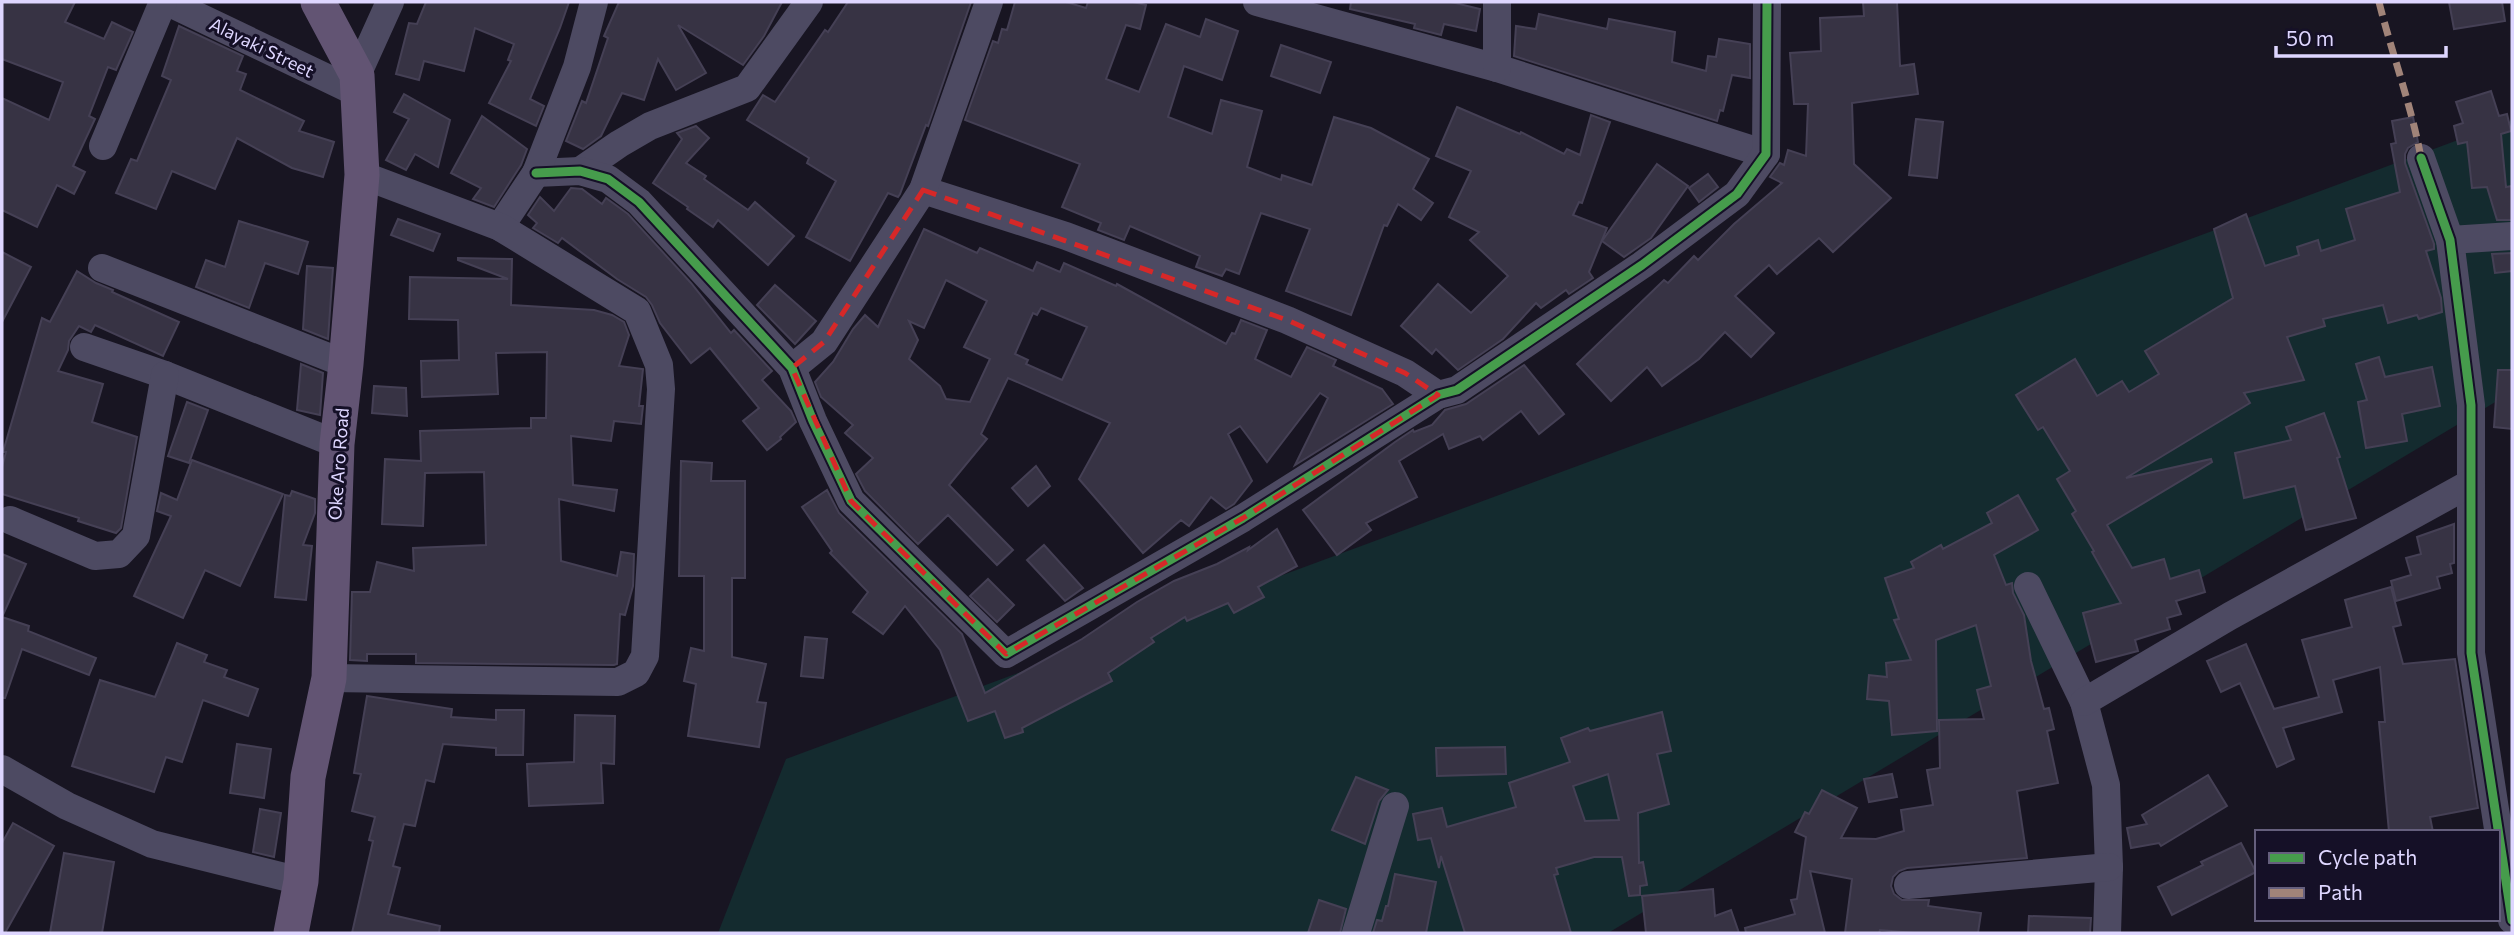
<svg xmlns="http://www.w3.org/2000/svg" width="2514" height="935" font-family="Commissioner,sans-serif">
  <rect width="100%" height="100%" fill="#181522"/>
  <path fill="#142b2f" d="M2512,120V392L1608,933H718L786,759Z"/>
  <g fill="#373344" stroke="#454055" stroke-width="2" fill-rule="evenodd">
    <path d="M2,2H75L65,22L104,39L112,22L133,32L116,70L108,67L89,116L95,119L73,166L85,172L74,194L57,185L37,227L2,210V98L49,120L63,82L2,59Z"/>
    <path d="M426,2H569L560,28L530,99L544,106L536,126L489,103L511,61L508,60L514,44L475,28L464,71L424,61L419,80L396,74L409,23L417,24Z"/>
    <path d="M619,2H782L764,36L743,65L678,25L706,73L676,90L658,59L644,100L622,93L601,136L583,149L566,141L582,101L586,103L608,38L604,36Z"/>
    <path d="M848,2H971L928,126L926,125L900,194L898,197L888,193L850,261L806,237L836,181L807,163L809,158L747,120L763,95L775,102L825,30L828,32Z"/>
    <path d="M1015,2H1066L1086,8L1088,2H1133L1146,5L1140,29L1126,25L1106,79L1139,92L1166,24L1200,37L1206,19L1238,31L1222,80L1184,66L1168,117L1212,134L1221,100L1262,111L1247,167L1281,180L1282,175L1312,185L1334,117L1371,128L1429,159L1413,189L1433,203L1421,220L1398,204L1387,226L1384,225L1351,315L1286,291L1310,229L1261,213L1239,274L1226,269L1222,276L1196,267L1200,256L1130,226L1124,240L1098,230L1101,223L1062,207L1080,164L965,120L993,41L998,43L1002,29L1007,30Z"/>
    <path d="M1351,2H1451L1480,9L1476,31L1444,24L1441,35L1414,28L1415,24L1350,9Z"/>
    <path d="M1863,2H1897L1900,66L1914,64L1918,94L1852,103L1854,164L1891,198L1833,252L1819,238L1777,274L1769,265L1735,296L1774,333L1751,357L1725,332L1699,359L1662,386L1647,367L1611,401L1577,364L1664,280L1668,283L1694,256L1698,260L1734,224L1782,183L1770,177L1780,163L1784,165L1788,150L1806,156L1808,104H1794L1790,53L1821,51L1820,18L1864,16Z"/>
    <path d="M2449,2H2502L2505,21L2454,29Z"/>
    <path d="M1539,14L1607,29L1609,19L1675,32L1672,62L1706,71L1708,56L1716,57L1719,39L1750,44V78L1732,75L1723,111L1720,110L1717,121L1514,56L1516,26L1536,29Z"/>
    <path d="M179,26L243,56L237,71L246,74L240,90L304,121L299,131L334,142L323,177L292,168L237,138L215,189L172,171L156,209L116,193L131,159L137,161L171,80L162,76Z"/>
    <path d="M1281,45L1331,62L1320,93L1271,76Z"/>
    <path d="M2491,91L2499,116L2507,114L2511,131L2501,134L2506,187L2512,186V220H2497L2487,187L2472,188L2467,142L2458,144L2454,126L2463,123L2456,102Z"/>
    <path d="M404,94L450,120L438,167L415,154L406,170L386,160L409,119L394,112Z"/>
    <path d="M1457,107L1520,134L1521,132L1564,154L1567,149L1580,155L1591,115L1610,122L1582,203L1579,202L1573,215L1607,228L1589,272L1593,278L1569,294L1566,290L1541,308L1536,303L1503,339L1458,370L1436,349L1432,354L1401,326L1438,284L1471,313L1508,276L1470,240L1479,232L1449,217L1471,171L1436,156Z"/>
    <path d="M482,116L527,149L521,165L494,207L473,199L481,188L451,173Z"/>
    <path d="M2413,117L2418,142L2408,148L2405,154V163L2434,244V249L2426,251L2441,298L2442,312L2419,319L2417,315L2388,323L2383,305L2323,319L2325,326L2287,337L2304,380L2244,393L2250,403L2126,478L2211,459L2212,462L2107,525L2132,568L2164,559L2170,579L2199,570L2205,592L2176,601L2181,614L2167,618L2170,629L2135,640L2138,651L2096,662L2083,613L2121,603L2092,552L2094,551L2072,514L2076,511L2057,479L2070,471L2043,427L2038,430L2016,395L2075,359L2097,396L2122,381L2129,392L2159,374L2145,351L2233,298L2214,229L2246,214L2265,266L2299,255L2297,247L2318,240L2321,251L2355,240L2346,209L2400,192L2391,144L2396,143L2392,121Z"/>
    <path d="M1916,119L1943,122L1937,178L1909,175Z"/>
    <path d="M696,126L709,138L686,163L706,176L704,179L748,210L755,202L794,236L768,265L718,220L713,227L687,209L688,207L653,183L682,139L677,133Z"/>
    <path d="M1657,164L1688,186L1651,238L1624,257L1602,241Z"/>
    <path d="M1708,174L1718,187L1699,202L1689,188Z"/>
    <path d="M571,188L582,189L602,204L606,198L628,214L691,283L731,333L734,330L772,371L762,380L791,411L796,422L780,437L781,439L767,450L743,421L759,408L710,348L691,363L660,323L652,305L646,297L617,279L562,238L558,243L533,228L537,223L528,215L540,197L554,211Z"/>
    <path d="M398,219L440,234L433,251L391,235Z"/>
    <path d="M239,221L308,242L298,274L265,263L249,308L196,287L206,260L225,267Z"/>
    <path d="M924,229L977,253L980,248L1033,271L1037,262L1060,272L1064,263L1116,286L1117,284L1226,344L1232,333L1235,334L1241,320L1267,330L1255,359L1291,377L1307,347L1336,360L1333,366L1382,389L1393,404L1295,465L1328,398L1320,393L1267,462L1240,426L1228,434L1252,481L1234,504L1226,509L1211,497L1189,526L1181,520L1143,553L1079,479L1110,423L1008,378L981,434L987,439L949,485L1013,550L997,565L948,515L918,544L865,491L856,474L873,458L845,433L853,425L821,397L815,382L833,362L853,329L865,315L878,327ZM946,280L987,301L964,347L990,359L970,402L946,399L940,386L909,359L918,340L909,321L924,328ZM1041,308L1087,327L1062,380L1026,364L1028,360L1015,354L1033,313L1037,315Z"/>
    <path d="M2,252L31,267L2,322Z"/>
    <path d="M2512,253V271L2495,273L2492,254Z"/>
    <path d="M458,258L512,259L511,305L594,310L612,315L624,322L629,335L619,366L643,369L639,406H643L641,424L614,421L611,441L571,436L573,485L617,490L614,511L559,499L561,561L617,576L621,552L634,554L633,586L625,615L620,614L617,664L614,665L416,663V654H367V661L350,660L352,592H370L377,562L414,571L413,548L486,545L484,472L425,473L423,526L382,524L385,459L421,461L420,431L531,428V418H546L547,352L496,353L498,394L422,397L421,361L459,360L458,320L409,319L410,277L508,279L458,260Z"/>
    <path d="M307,266L333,268L328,339L303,329Z"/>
    <path d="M77,271L96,283L113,290L112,292L179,322L163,356L95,325L91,332L79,326L69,341L68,350L58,371L103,384L92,422L137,437L121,528L116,533L78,521L79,518L2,494V467L6,452H3L42,318L50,322Z"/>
    <path d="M775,285L816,321L795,344L757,305Z"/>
    <path d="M2379,357L2385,377L2432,367L2440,406L2402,414L2407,441L2366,448L2358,402L2367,400L2356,364Z"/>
    <path d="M301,364L323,373L320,415L297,410Z"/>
    <path d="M1524,365L1564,414L1539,434L1521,411L1483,440L1480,436L1449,449L1443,434L1399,461L1417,497L1366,523L1371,530L1337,555L1303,510L1395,442L1413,430L1414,432L1432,425L1445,410L1466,404Z"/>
    <path d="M2498,370H2512V429L2494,427Z"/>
    <path d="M374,386L406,388L407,416L372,413Z"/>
    <path d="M187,402L208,410L189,463L168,456Z"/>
    <path d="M2324,413L2340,457L2337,458L2356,518L2306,530L2295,486L2244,498L2235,453L2291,440L2286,427Z"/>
    <path d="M192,460L283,494L240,586L205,570L183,618L134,596L171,516L157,511L161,493L177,500Z"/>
    <path d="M681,461L712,463L711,481H745V578H732V657L766,664L757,702L766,703L759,747L688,736L696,684L684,681L691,648L704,651V576H679Z"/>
    <path d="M1036,466L1050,486L1028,506L1012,488Z"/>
    <path d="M827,490L839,513L962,634L985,693L1082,639L1137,602L1174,581L1217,564L1249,547L1248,550L1277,529L1297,566L1258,587L1264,597L1234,613L1228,603L1187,621L1185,617L1151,638L1154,642L1108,673L1112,681L1022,728L1023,732L1005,738L995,711L968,721L940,650L905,606L883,634L853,612L868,592L830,553L832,551L802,507Z"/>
    <path d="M292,491L315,499V513L303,545L312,546L306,600L275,597L285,495L290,496Z"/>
    <path d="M2018,495L2038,530L1994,555L2006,585L2012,583L2013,593L2024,615L2031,661L2044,709L2049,708L2054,729L2047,731L2058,783L2017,791L2027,858L1907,868L1899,871L1893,877L1891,886L1894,894L1902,900H1929L1928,906L1981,913L1978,933H1915L1880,930L1879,933H1845L1852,879L1810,871L1825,933H1746L1745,928L1795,914L1791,900L1797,899L1806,837L1795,832L1805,812L1809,814L1822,790L1857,808L1841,838L1876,839L1904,831L1901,810L1933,805L1927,770L1940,768L1939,720L1984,719L1977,690L1991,686L1976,625L1936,640L1937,731L1892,735L1889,701L1867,699L1869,675L1887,677L1886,663L1911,660L1894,620L1899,619L1885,578L1914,568L1911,562L1941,545L1943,549L1992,523L1987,513Z"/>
    <path d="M2454,524V563L2450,564L2452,573L2437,577L2440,588L2396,601L2391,581L2411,575L2406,558L2421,554L2417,537Z"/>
    <path d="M1044,545L1083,588L1065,601L1027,560Z"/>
    <path d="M2,554L26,564L2,617Z"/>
    <path d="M988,579L1014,605L997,622L970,596Z"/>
    <path d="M2391,587L2401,625L2393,627L2403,664L2455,659L2478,808L2430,817L2433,832H2389L2379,722H2385L2380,667L2333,680L2342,712L2283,728L2294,759L2277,767L2240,683L2221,692L2207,661L2246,644L2274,709L2319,697L2302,640L2352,627L2345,600Z"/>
    <path d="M2,617L29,626L28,631L96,658L89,675L22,649L5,698H2Z"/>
    <path d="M805,637L827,639L823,678L801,676Z"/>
    <path d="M177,643L207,655L204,662L227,670L224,677L258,689L248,716L203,700L182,762L166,757L154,792L72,766L100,680L155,697Z"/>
    <path d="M367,696L452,709L451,717L496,720V710H524L523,755H496V748L443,744L434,782L426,780L415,826L404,824L393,866L400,868L388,914L440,926L439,933H352L373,841L369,840L375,817L352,811L361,774L354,773Z"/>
    <path d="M1662,712L1671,751L1657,754L1669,804L1638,813L1639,863L1643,862L1647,885L1640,886V895L1629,896L1622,857H1594L1556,868L1558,874L1554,875L1571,933H1465L1441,856L1439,868L1431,838L1418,840L1413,814L1442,808L1447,827L1516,807L1509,783L1570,762L1561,738L1588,728L1590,731ZM1608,774L1619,820L1585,821L1573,786Z"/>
    <path d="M575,715L615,716L614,764L601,763L603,803L529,806L527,764L574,762Z"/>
    <path d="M237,744L271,749L264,798L230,793Z"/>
    <path d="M1505,747L1506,774L1437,776L1436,748Z"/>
    <path d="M1892,774L1897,797L1869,802L1864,779Z"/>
    <path d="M2208,775L2227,806L2161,846L2159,843L2131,848L2127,828L2147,824L2142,815Z"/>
    <path d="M1356,777L1388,790L1379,801L1365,844L1332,830Z"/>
    <path d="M260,809L281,813L274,857L253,852Z"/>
    <path d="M13,823L54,846L5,933H2V843Z"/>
    <path d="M2241,843L2256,872L2172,915L2158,887L2203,865L2201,862Z"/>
    <path d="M64,853L114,862L102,933H50Z"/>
    <path d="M1395,874L1436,882L1426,933H1373L1377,920L1382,921L1386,906H1388Z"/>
    <path d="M1713,889L1715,916L1731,910L1739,933H1646L1642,896Z"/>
    <path d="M1319,900L1346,909L1340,933H1308Z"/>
    <path d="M2029,916L2091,918L2090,933H2028Z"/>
  </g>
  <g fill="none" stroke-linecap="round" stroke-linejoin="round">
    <g stroke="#4d4a62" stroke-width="28">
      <path d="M168,2L356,92"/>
      <path d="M1257,2L1497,68L1766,154"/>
      <path d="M1497,68V2"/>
      <path d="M357,75L390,2"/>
      <path d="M103,146L163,2"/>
      <path d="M2421,158L2450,240L2471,405V653L2512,920"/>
      <path d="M580,171L619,144L650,126L747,88L809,2"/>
      <path d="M536,173L580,171L608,179L639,202L792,368L813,421L851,501L1006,654L1243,518L1438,395L1457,390L1642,265L1737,194L1766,154L1767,2"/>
      <path d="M923,190L1066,236L1287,320L1405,373L1438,395"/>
      <path d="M500,227L536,173L577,67L594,2"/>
      <path d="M2450,240L2512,236"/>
      <path d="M102,268L346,364"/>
      <path d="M84,347L165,375L337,444"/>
      <path d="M792,368L824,342L923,190L989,2"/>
      <path d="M10,520L95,556L119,554L136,536L165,375"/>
      <path d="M2028,586L2084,702L2106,785L2109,867L2107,933"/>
      <path d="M329,678L618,682L636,673L645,656L661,389L659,365L637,311L500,227L362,175"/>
      <path d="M2084,702L2230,616L2471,483"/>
      <path d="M2,769L67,806L152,844L301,881"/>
      <path d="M1908,885L2109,867"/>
      <path d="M1356,933L1395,806"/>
    </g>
    <path stroke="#625473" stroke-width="35" d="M291,933L301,881L308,777L329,678L337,444L346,364L362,175L357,75L318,2"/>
    <path stroke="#a18479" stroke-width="7" stroke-dasharray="14 7" stroke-linecap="butt" d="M2379,2C2392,54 2411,104 2421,158"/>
    <g stroke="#151027" stroke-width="13">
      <g id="cycleway">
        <path d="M2421,158L2450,240L2471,405V653L2512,920"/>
        <path d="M536,173L580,171L608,179L639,202L792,368L813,421L851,501L1006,654L1243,518L1438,395L1457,390L1642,265L1737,194L1766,154L1767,2"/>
      </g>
    </g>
    <use href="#cycleway" stroke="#469c4c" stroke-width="9"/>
  </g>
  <path fill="none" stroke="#d62828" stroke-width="5" stroke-dasharray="14 9" stroke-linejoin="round" d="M923,190L1287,320L1405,373L1438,395L1243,518L1006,654L851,501L792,368L824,342Z"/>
  <g text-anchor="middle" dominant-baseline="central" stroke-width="6" stroke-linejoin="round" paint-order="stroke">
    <g font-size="18" fill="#ded6ff" stroke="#151027">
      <text transform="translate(262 47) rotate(26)">Alayaki Street</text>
      <text transform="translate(338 464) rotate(-86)">Oke Aro Road</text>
    </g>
  </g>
  <rect width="2514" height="935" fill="none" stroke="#ded6ff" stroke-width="7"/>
  <rect x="2255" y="830" width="245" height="91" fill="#151027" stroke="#655f7d" stroke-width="2"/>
  <rect x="2269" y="853" width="35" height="10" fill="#469c4c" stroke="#655f7d" stroke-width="2"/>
  <text x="2318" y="865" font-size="21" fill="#ded6ff">Cycle path</text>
  <rect x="2269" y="888" width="35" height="10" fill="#a18479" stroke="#655f7d" stroke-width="2"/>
  <text x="2318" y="900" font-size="21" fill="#ded6ff">Path</text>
  <path d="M2276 46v10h170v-10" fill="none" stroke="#ded6ff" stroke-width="3.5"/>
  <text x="2286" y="46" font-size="21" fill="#ded6ff" stroke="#151027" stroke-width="5" paint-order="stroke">50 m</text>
</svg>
